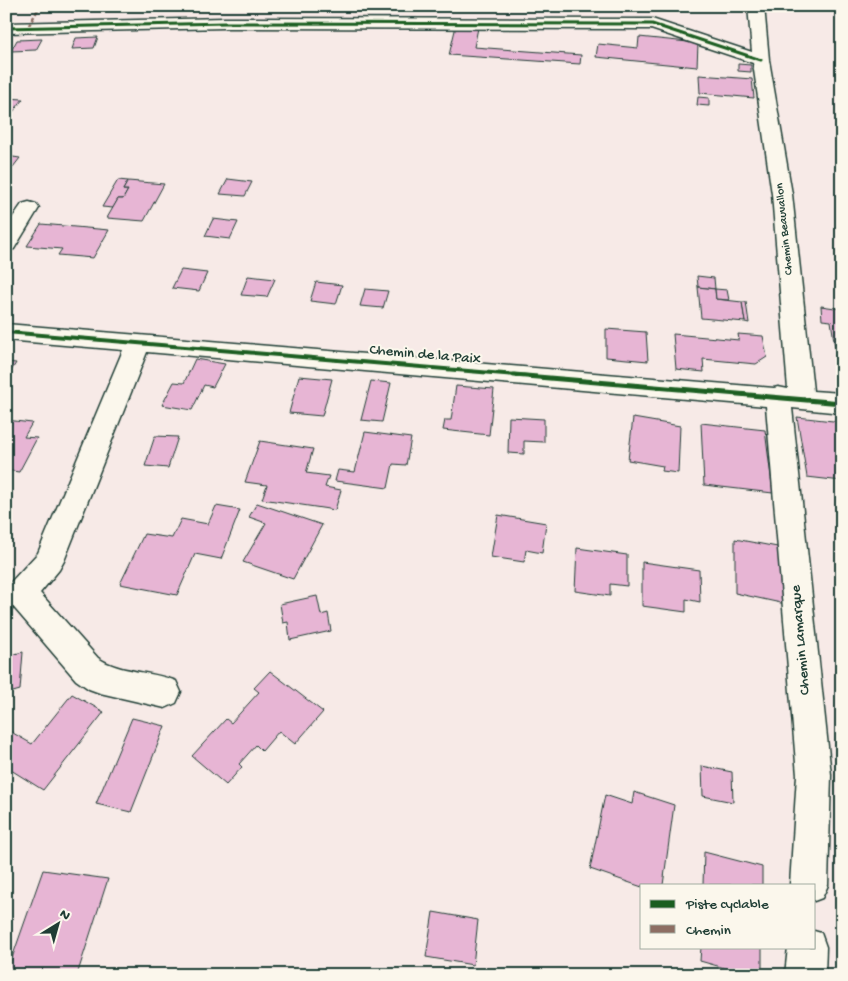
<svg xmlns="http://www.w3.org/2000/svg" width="848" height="981" font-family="'Gochi Hand',sans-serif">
  <rect width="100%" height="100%" fill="#f7eae7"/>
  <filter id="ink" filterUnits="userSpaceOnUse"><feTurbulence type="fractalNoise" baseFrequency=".02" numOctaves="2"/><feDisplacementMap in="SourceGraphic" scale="10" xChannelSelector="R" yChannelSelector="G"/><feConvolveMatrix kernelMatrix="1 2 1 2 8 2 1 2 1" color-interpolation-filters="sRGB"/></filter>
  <g filter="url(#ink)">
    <g fill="#e7b5d4" stroke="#1f3d34">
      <path d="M456,26L478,28L474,47L581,55L580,64L449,55Z"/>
      <path d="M98,37L94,48L72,49L76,38Z"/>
      <path d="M639,37L698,43L697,67L596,57L598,44L638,48Z"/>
      <path d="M42,39L36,50L11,51L17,40Z"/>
      <path d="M738,64L751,65V72L738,71Z"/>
      <path d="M699,75L752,79L754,98L700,93Z"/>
      <path d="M698,97L709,98V106L697,105Z"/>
      <path d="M6,98L23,99L13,112L6,111Z"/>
      <path d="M6,156L20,158L6,176Z"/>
      <path d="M228,179L252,182L245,196L220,194Z"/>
      <path d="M118,180L128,181L123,190H128L123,199H118L113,208L102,207Z"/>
      <path d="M128,181L164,184L144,221L107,218L118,199H123L128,190H123Z"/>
      <path d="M213,219L238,222L230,239L205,236Z"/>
      <path d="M41,224L109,230L93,258L58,255L62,249L27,246Z"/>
      <path d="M181,270L207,273L199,291L172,288Z"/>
      <path d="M248,276L275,279L267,297L241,295Z"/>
      <path d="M697,276L714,278L715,289L698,287Z"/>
      <path d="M316,282L342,285L336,304L310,301Z"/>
      <path d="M698,287L715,289L716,299L742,302L745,322L701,318Z"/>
      <path d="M365,289L388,291L383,308L360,306Z"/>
      <path d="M715,289L727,290L729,300L716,299Z"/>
      <path d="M742,302H746L749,323L745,322Z"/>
      <path d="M821,306L842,309V354H836L831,321L822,320Z"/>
      <path d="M606,329L646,332L648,361L606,357Z"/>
      <path d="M673,334L739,340L738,334L763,336L767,357L756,364L703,359L704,372L676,369Z"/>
      <path d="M195,359L225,364L213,387L204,385L192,410L162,405L174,382L184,383Z"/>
      <path d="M6,362L16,363L6,379Z"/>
      <path d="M299,376L332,379L322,416L289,413Z"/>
      <path d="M371,381L391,383L382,422L361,420Z"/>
      <path d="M456,386L494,389L489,435L443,430L445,420H451Z"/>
      <path d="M509,417L544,419V442L524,441V454L508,453Z"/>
      <path d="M797,417L842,422V481L807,477Z"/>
      <path d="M633,418L680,426L678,473L662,471L663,466L628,460Z"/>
      <path d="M6,420L32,423L24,437L37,438L19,472L6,470Z"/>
      <path d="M701,423L765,430L773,493L704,485Z"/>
      <path d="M365,432L411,438L406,465L393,464L388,488L335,481L338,470L355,472Z"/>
      <path d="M155,436L178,437L168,468L145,466Z"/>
      <path d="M260,441L313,449L306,473L329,476L325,487L341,490L335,510L262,499L267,485L245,482Z"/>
      <path d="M257,503L322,525L293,579L243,562L266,523L249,517Z"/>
      <path d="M216,506L240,510L221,559L195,554L177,595L120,584L144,534L172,538L181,519L208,524Z"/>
      <path d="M498,515L546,523L542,553L526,550L524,562L491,557Z"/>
      <path d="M735,539L788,549L790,605L735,593Z"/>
      <path d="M577,548L627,555V586L610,584V596L575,591Z"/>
      <path d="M642,562L699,570L700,602L686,599V612L642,606Z"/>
      <path d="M317,596L321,615L328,613L331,631L290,640L288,622L283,623L280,604Z"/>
      <path d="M23,652L20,690L6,694V656Z"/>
      <path d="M270,671L323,712L295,744L279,731L262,751L256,745L239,764L242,767L226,785L192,756L226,719L231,723L259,692L254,688Z"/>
      <path d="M72,694L104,712L43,790L11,770L6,776V729L32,744Z"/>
      <path d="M132,718L165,726L131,812L96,804Z"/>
      <path d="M702,766L732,772L733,802L703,796Z"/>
      <path d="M634,792L674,805L663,885H642V887L590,869L605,795L632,804Z"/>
      <path d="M704,852L762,867V885H703Z"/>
      <path d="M43,870L108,879L77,975H6Z"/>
      <path d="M433,912L478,920L473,965L426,957Z"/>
      <path d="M701,947H762V975H749L700,961Z"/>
    </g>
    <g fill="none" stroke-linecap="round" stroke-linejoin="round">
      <g stroke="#1f3d34" stroke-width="3">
        <g id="minor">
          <path d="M748,6H764L769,60L792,194L813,391L842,393V413L792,408L831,775L828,885L822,898L814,901V885H790L797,775L766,406L147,352L64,561L59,570L40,593L98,658C120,673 152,671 176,681L181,692L176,703L165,708L100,693L89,689L76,680L10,603L6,592L10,583L38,553L123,350L6,340V324L774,388L778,387L788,389L772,194L753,63L651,29L225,28L6,33V23L225,18L652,19L752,52Z"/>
          <path d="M29,202L36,204L39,208L14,249L6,251V227L22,204Z"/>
          <path d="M814,931L821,933L826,947L825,975H785L788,947H814Z"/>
        </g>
      </g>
      <use href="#minor" fill="#fbf7ec" fill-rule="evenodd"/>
      <path stroke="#8d6e63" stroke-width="2.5" stroke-dasharray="5 2.5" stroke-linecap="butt" d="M28,27L40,6"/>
      <g stroke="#fbf7ec" stroke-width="5">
        <path id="cycleway-far2" d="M6,28L225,23L652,24L761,60"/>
      </g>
      <g stroke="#fbf7ec" stroke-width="6">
        <path id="cycleway-far1" d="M6,332L528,376"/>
      </g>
      <g stroke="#fbf7ec" stroke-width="8">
        <path id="cycleway" d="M514,375L842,403"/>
      </g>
      <use href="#cycleway-far2" stroke="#1b5e20" stroke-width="3"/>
      <use href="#cycleway-far1" stroke="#1b5e20" stroke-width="4"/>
      <use href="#cycleway" stroke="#1b5e20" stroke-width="5"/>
    </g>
  </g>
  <g text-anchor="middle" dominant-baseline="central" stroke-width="4" stroke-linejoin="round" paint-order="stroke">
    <g font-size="12" fill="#1f3d34" stroke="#fbf7ec">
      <text transform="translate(785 229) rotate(-96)">Chemin Beauvallon</text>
    </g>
    <g font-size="15" fill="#1f3d34" stroke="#fbf7ec">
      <text transform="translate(425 355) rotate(5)">Chemin de la Paix</text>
      <text transform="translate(801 640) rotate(-95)">Chemin Lamarque</text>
    </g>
  </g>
  <rect width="848" height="981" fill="none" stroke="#fbf7ec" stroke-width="25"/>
  <rect x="12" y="12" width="823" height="956" fill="none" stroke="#1f3d34" stroke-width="2" filter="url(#ink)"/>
  <rect x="640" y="884" width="175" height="65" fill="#fbf7ec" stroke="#a3ada2"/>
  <rect x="650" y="900" width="25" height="8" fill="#1b5e20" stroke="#a3ada2"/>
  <text x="686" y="908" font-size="15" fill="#1f3d34">Piste cyclable</text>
  <rect x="650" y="925" width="25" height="8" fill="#8d6e63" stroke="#a3ada2"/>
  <text x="686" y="934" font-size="15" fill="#1f3d34">Chemin</text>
  <g transform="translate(58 924) rotate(37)" stroke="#fbf7ec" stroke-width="4" paint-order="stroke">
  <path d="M0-4L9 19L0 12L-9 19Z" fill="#1f3d34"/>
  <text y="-8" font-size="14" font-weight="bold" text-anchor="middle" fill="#1f3d34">N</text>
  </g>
</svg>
